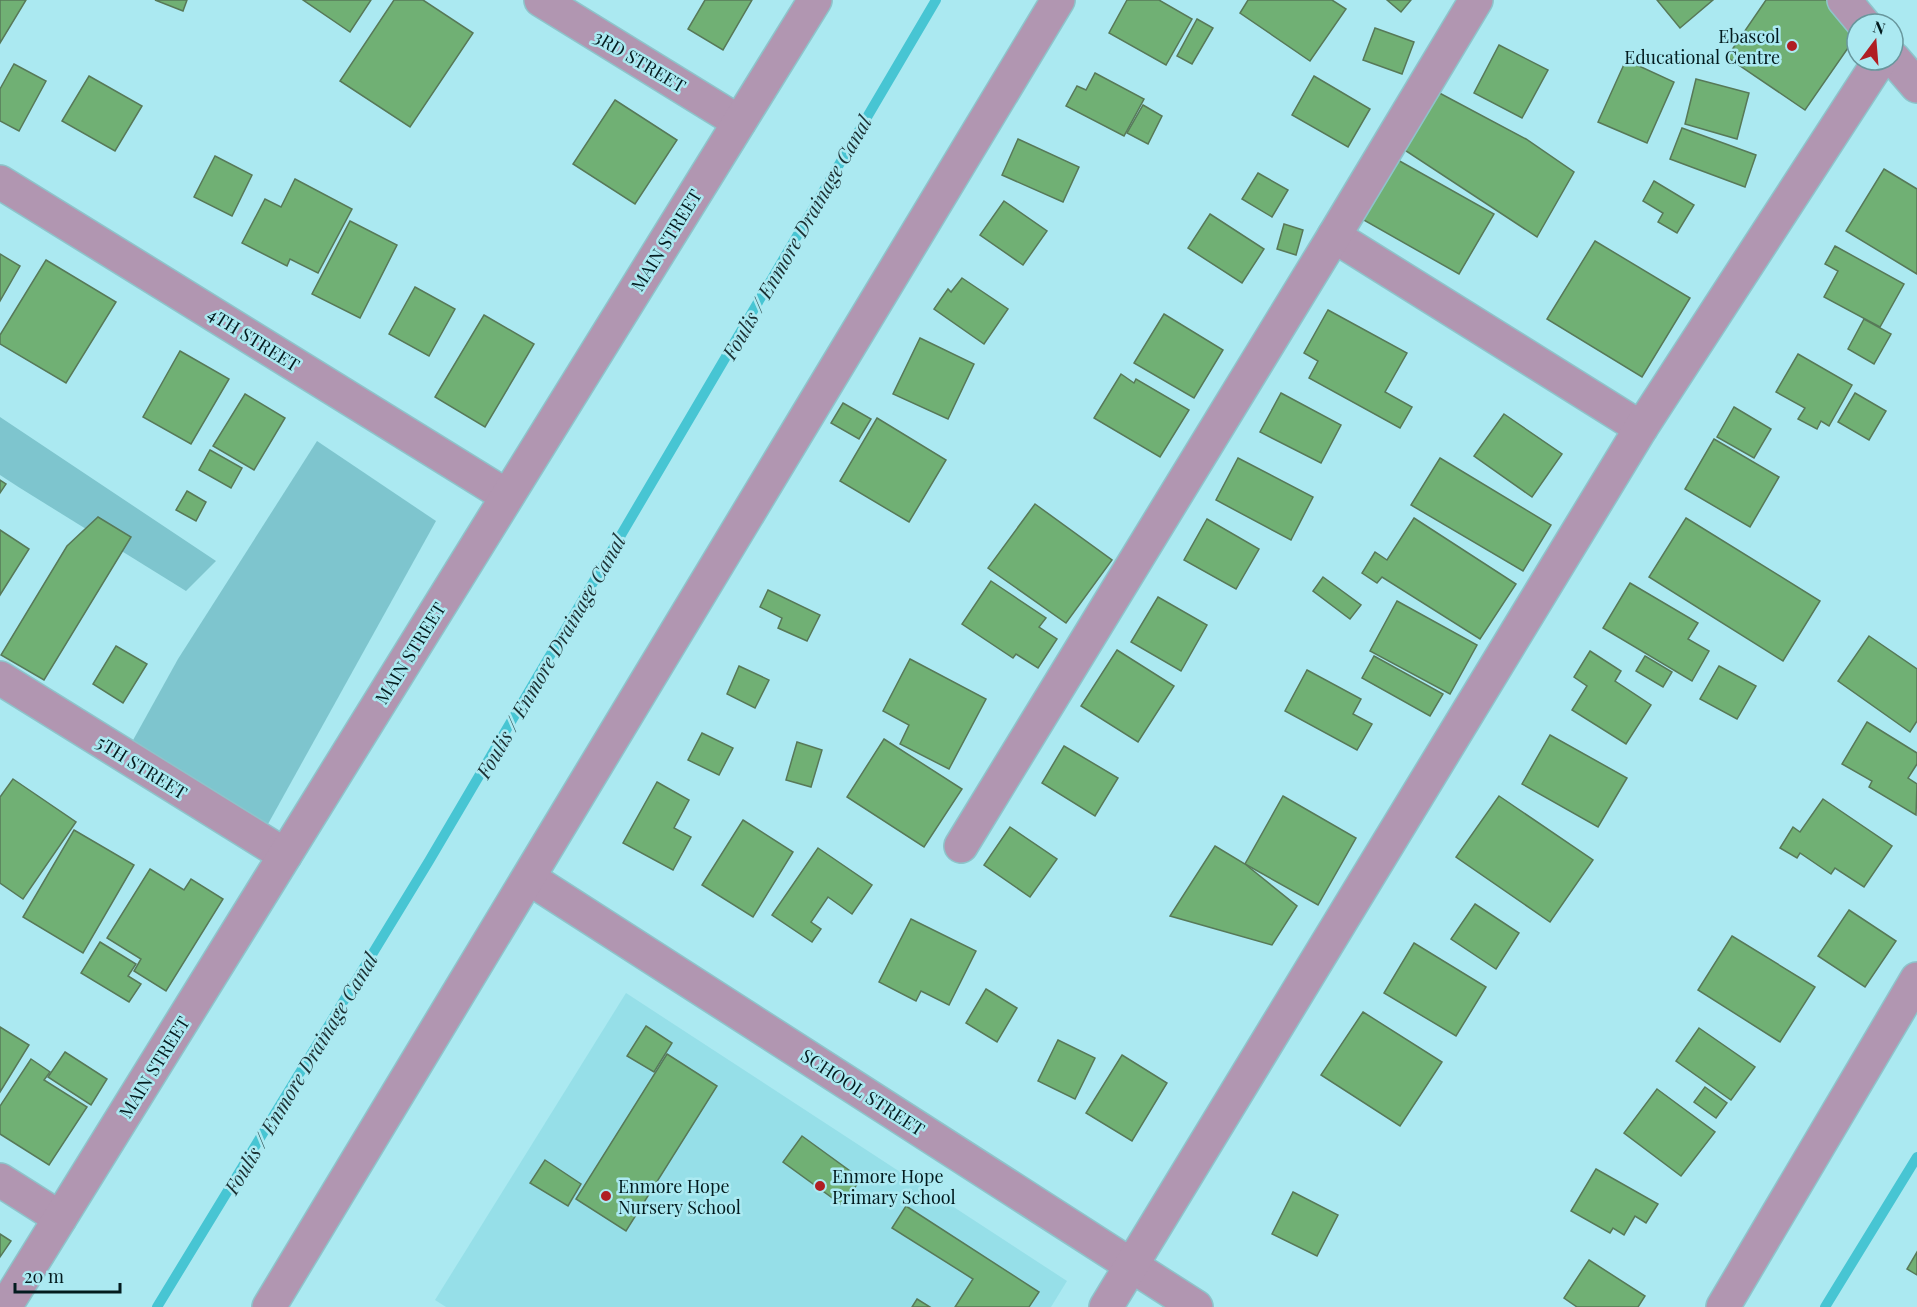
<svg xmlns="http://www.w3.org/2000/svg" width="1917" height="1307" font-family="'Playfair Display',serif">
  <rect width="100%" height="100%" fill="#abe9f1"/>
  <path fill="#96dfe8" d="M626,993L1067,1281L1051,1307H446L435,1300Z"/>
  <g fill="#7ec5ce">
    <path d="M0,417L216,561L186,591L20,488L0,475Z"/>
    <path d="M317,441L436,521L268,824L132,742L178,659Z"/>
  </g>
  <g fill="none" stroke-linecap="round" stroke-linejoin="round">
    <g stroke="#47c5d3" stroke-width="10">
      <path d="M157,1307L429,861L936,0"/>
      <path d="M1825,1307L1917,1157"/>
    </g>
  </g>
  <g fill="#70b074" stroke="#577958" stroke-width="1.5">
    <path d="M0,0H26L0,43Z"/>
    <path d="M155,0H187L183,11Z"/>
    <path d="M303,0H371L350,32Z"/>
    <path d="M394,0H423L473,33L410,127L340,81Z"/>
    <path d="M705,0H752L723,50L688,29Z"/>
    <path d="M1127,0H1159L1192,19L1166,65L1109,33Z"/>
    <path d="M1248,0H1332L1346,9L1310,61L1240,13Z"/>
    <path d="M1387,0H1411L1401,12Z"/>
    <path d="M1657,0H1713L1680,28Z"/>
    <path d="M1766,0H1836L1857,35L1805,110L1727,57Z"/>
    <path d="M1197,19L1213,28L1192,64L1177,56Z"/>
    <path d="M1375,28L1414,42L1402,74L1363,60Z"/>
    <path d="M1499,45L1548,70L1522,118L1474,93Z"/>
    <path d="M1626,60L1674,82L1647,143L1598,122Z"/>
    <path d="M14,64L46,81L19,131L0,121V89Z"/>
    <path d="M1095,73L1144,99L1124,136L1066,106L1077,86L1086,90Z"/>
    <path d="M89,76L142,106L115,151L62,121Z"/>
    <path d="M1314,76L1370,109L1348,147L1292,115Z"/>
    <path d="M1696,79L1749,93L1737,139L1685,124Z"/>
    <path d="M1430,88L1526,139L1574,172L1537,237L1397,145Z"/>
    <path d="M615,100L677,140L635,204L573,164Z"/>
    <path d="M1143,105L1162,116L1148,144L1127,133Z"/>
    <path d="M1682,128L1756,155L1745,187L1670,159Z"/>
    <path d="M1018,139L1079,167L1063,202L1002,175Z"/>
    <path d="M215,156L252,175L232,216L194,197Z"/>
    <path d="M1396,159L1494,214L1459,274L1362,219Z"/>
    <path d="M1884,169L1917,189V274L1846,231Z"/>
    <path d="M1258,173L1288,190L1272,217L1242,199Z"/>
    <path d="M295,179L352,209L318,273L290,259L287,266L242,243L265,199L281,207Z"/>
    <path d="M1654,181L1694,205L1677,233L1658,222L1663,213L1643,201Z"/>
    <path d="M1004,201L1047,231L1023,265L980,235Z"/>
    <path d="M1210,214L1264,249L1242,283L1188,248Z"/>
    <path d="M350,221L397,245L360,318L312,294Z"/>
    <path d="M1284,224L1303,230L1296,255L1277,249Z"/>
    <path d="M1595,241L1690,298L1642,377L1547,319Z"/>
    <path d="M1835,246L1904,284L1880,327L1824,297L1838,271L1825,264Z"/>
    <path d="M0,254L20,266L0,301Z"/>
    <path d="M46,260L116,302L66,383L0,344V335Z"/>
    <path d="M962,278L1008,309L984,344L934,309L948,289L951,292Z"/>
    <path d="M415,287L455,309L429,356L389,334Z"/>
    <path d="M1328,310L1407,353L1385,392L1412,407L1400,428L1309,378L1318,361L1304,353Z"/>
    <path d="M1164,314L1223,350L1194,398L1134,363Z"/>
    <path d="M484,315L534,344L485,427L435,397Z"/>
    <path d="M1864,319L1891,334L1874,364L1848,349Z"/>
    <path d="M920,338L974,364L948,419L893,394Z"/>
    <path d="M180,351L229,379L191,444L143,417Z"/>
    <path d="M1798,354L1852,385L1829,426L1821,421L1817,429L1798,419L1805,408L1776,392Z"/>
    <path d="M1121,374L1134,383L1136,379L1189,410L1160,457L1094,418Z"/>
    <path d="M1281,393L1341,425L1321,463L1260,432Z"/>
    <path d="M1855,393L1886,411L1869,440L1838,422Z"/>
    <path d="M245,394L285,418L254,470L213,446Z"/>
    <path d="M843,403L871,419L859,439L831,423Z"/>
    <path d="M1734,407L1771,429L1754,458L1717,437Z"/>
    <path d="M1504,414L1562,454L1532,497L1474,456Z"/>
    <path d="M877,418L946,460L909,522L840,481Z"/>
    <path d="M1714,439L1779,477L1750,527L1685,489Z"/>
    <path d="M210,450L242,468L231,488L199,470Z"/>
    <path d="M1238,458L1313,497L1291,540L1216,500Z"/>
    <path d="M1440,458L1551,525L1523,571L1411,505Z"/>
    <path d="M0,480L6,484L0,493Z"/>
    <path d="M187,491L206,502L196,521L176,510Z"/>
    <path d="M1035,504L1112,560L1066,623L988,568Z"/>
    <path d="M98,517L131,537L44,680L1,655L67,546Z"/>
    <path d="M1414,518L1516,584L1480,639L1382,577L1377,583L1362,573L1375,552L1387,560Z"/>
    <path d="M1686,518L1820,601L1783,661L1649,577Z"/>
    <path d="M1207,519L1259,549L1236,589L1184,560Z"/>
    <path d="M0,530L29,549L0,595Z"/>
    <path d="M1323,577L1361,605L1350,619L1313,591Z"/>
    <path d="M991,581L1046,618L1039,627L1057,639L1038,668L1016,654L1013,658L962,624Z"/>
    <path d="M1630,583L1698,623L1688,639L1709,651L1692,681L1603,628Z"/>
    <path d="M768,590L820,615L807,641L778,628L782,618L760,607Z"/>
    <path d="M1158,597L1207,625L1181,671L1131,642Z"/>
    <path d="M1397,601L1477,645L1450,694L1370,651Z"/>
    <path d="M1869,636L1917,669V721L1910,732L1838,681Z"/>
    <path d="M116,646L147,664L123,703L93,684Z"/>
    <path d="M1117,650L1174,686L1138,742L1081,706Z"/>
    <path d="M1590,651L1621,671L1615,681L1651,705L1626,744L1572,710L1587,686L1574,677Z"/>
    <path d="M1374,656L1443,694L1430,716L1362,678Z"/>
    <path d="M1645,656L1672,672L1663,687L1636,671Z"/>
    <path d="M910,659L986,699L949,769L900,744L909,725L883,711Z"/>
    <path d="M739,666L769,680L755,708L727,694Z"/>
    <path d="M1719,666L1756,686L1737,719L1700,699Z"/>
    <path d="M1307,670L1361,699L1353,714L1372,724L1357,750L1285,711Z"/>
    <path d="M1867,722L1917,753V764L1908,778L1917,784L1916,815L1869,787L1872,781L1842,764Z"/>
    <path d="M702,733L733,748L719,775L688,760Z"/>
    <path d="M1550,735L1627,778L1598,827L1522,784Z"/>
    <path d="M884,739L962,789L924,847L847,797Z"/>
    <path d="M797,742L822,750L811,787L786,780Z"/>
    <path d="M1064,746L1118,778L1095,816L1042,783Z"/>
    <path d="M13,779L76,822L23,899L0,883V797Z"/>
    <path d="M657,782L689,800L674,828L691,837L673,870L623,843Z"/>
    <path d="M1283,796L1356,838L1318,905L1245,864Z"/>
    <path d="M1499,796L1593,860L1550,922L1456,857Z"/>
    <path d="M1823,799L1892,846L1864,887L1835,868L1831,874L1800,853L1797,858L1780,848L1793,827L1800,832Z"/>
    <path d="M743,820L793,852L753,917L702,885Z"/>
    <path d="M1010,827L1057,859L1030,897L984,865Z"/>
    <path d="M74,830L134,865L83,953L23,917Z"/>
    <path d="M1215,846L1245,864L1297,906L1272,945L1170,916Z"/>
    <path d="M818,848L872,885L852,914L828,897L811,922L821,929L812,942L772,915Z"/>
    <path d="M150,869L184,890L191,879L223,899L166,991L134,971L141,959L107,938Z"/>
    <path d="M1475,904L1519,933L1496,969L1451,939Z"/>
    <path d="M1849,910L1896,941L1865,987L1818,956Z"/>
    <path d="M911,919L976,951L949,1005L921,991L916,1001L879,982Z"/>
    <path d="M1732,936L1815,987L1780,1042L1698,990Z"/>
    <path d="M100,942L136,964L128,976L141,984L129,1002L81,973Z"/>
    <path d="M1414,943L1486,987L1456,1036L1384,993Z"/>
    <path d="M986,989L1017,1008L997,1042L966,1023Z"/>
    <path d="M1363,1012L1442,1062L1400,1126L1321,1075Z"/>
    <path d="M646,1026L672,1043L654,1072L627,1056Z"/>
    <path d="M0,1027L29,1045L0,1092Z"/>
    <path d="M1699,1028L1755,1067L1731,1100L1676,1061Z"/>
    <path d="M1058,1040L1095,1058L1075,1099L1038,1081Z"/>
    <path d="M65,1052L107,1079L91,1105L48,1077Z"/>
    <path d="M667,1054L717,1086L626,1231L576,1199Z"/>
    <path d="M1122,1055L1167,1083L1132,1141L1086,1113Z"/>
    <path d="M31,1059L50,1072L44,1080L87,1107L49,1165L0,1134V1106Z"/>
    <path d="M1705,1087L1727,1103L1716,1118L1694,1102Z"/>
    <path d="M1657,1089L1715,1132L1681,1176L1624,1133Z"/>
    <path d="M802,1136L861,1179L842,1205L783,1162Z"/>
    <path d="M545,1160L581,1184L568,1206L530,1183Z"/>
    <path d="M1596,1169L1658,1204L1646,1223L1635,1216L1624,1235L1613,1228L1610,1233L1571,1211Z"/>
    <path d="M1293,1192L1338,1215L1317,1256L1272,1234Z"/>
    <path d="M906,1206L1039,1292L1029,1307H955L973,1279L892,1228Z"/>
    <path d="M0,1234L11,1241L0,1257Z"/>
    <path d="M1917,1252V1275L1907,1269Z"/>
    <path d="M1589,1260L1645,1296L1638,1307H1577L1564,1298Z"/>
    <path d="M917,1299L930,1307H912Z"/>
  </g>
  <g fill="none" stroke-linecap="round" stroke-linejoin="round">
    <g stroke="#8dc4cb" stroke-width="36">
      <g id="minor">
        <path d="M541,0L739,122"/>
        <path d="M1844,0L1864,24"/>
        <path d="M1893,58L1917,86"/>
        <path d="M0,182L507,496"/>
        <path d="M1334,236L1641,428"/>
        <path d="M0,678L285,855"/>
        <path d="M961,846L1334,236L1476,0"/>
        <path d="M529,878L1196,1307"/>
        <path d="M0,1180L60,1218"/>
        <path d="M5,1307L815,0"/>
        <path d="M269,1307L1058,0"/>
        <path d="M1106,1307L1641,428L1880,60"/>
        <path d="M1723,1307L1917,979"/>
      </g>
    </g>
    <use href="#minor" stroke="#b196b1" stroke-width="33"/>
  </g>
  <g fill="#b01e23" stroke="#abe9f1" stroke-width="2">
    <circle cx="1792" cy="46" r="6"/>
    <circle cx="820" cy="1186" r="6"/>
    <circle cx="606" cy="1196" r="6"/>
  </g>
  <g text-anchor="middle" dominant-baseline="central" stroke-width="5" stroke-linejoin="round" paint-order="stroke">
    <g font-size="18" fill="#031b1e" stroke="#abe9f1" text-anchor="start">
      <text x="1780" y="36" text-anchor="end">Ebascol<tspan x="1780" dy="21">Educational Centre</tspan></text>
      <text x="832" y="1176">Enmore Hope<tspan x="832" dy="21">Primary School</tspan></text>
      <text x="618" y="1186">Enmore Hope<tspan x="618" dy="21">Nursery School</tspan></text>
    </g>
    <g font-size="18" fill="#031b1e" stroke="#abe9f1">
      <text transform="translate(640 61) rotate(31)">3RD STREET</text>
      <text transform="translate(666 240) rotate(-58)">MAIN STREET</text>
      <text transform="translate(254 339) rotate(32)">4TH STREET</text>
      <text transform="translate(410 653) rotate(-58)">MAIN STREET</text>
      <text transform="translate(142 767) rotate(32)">5TH STREET</text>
      <text transform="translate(154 1067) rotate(-58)">MAIN STREET</text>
      <text transform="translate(863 1092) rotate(33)">SCHOOL STREET</text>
    </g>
    <g font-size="20" font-style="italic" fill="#1b3134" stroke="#abe9f1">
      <text transform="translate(796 237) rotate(-60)">Foulis / Enmore Drainage Canal</text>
      <text transform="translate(550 656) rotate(-60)">Foulis / Enmore Drainage Canal</text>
      <text transform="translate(300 1073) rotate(-59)">Foulis / Enmore Drainage Canal</text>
    </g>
  </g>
  <g transform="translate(1875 42) rotate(16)"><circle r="28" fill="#abe9f1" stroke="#68979d" stroke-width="1.5"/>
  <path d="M0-4.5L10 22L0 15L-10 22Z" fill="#b01e23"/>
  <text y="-9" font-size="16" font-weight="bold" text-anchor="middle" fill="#031b1e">N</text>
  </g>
  <path d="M15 1283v9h105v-9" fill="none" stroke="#031b1e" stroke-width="3"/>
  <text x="24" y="1283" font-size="18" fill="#031b1e" stroke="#abe9f1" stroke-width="4.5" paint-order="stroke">20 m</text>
</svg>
